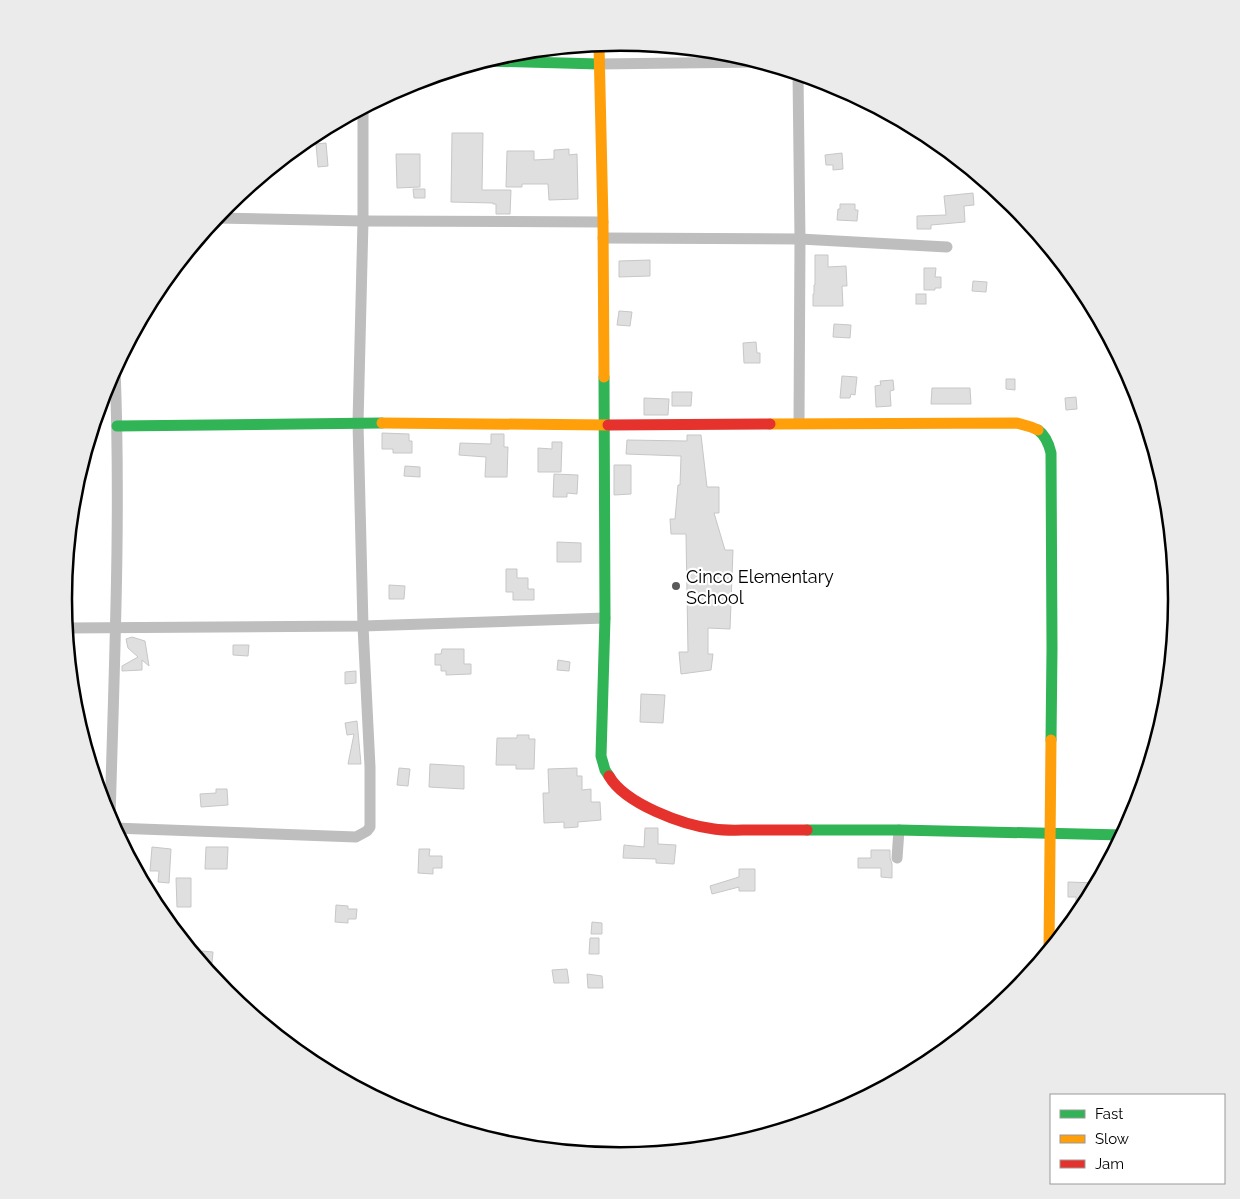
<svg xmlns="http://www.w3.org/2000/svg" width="1240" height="1199" font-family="Raleway,sans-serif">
  <rect width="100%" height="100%" fill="#fff"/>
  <g fill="#dfdfdf" stroke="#c7c7c7">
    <path d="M452,133H483L482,190H511L510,214H496V204H493V203L451,202Z"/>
    <path d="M326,143L328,166L318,167L316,144Z"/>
    <path d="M569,149V155L577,154L578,199L549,200L548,184H522V187H506L507,151H534V160L554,159V150Z"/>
    <path d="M842,153L843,169L833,170V165H826L825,155Z"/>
    <path d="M396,154H420V187L397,188Z"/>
    <path d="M413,189H425V198H414Z"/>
    <path d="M973,193L974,205L964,206L965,222L931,225V229H917V216L946,215L944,196Z"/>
    <path d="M840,204H855V210H858L857,221L837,220L838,209H840Z"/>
    <path d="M815,255H828V267L846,266L847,286H842L843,306H813V294H814V285H815Z"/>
    <path d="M650,260V276L619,277V261Z"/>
    <path d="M924,268H936L935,277H941V288H935V290H924Z"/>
    <path d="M973,281L987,282L986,292L972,291Z"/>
    <rect x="916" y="294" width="10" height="10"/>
    <path d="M619,311L632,312L630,326L617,325Z"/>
    <path d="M834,324L851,325L850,338L833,337Z"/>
    <path d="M756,342L757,353H760V363H744L743,343Z"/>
    <path d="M842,376L857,377L855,395L851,394L850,398H840Z"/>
    <path d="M1006,379H1015V390L1006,389Z"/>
    <path d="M893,380L894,390L890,391L891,406L876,407L875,386L881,385L880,381Z"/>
    <path d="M932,388H970L971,404H931Z"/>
    <path d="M672,392H692L691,406H672Z"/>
    <path d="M1076,397L1077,409L1066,410L1065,398Z"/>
    <path d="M644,398L669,399L668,415H644Z"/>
    <path d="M382,433L409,434V441H412V453H393V449H382Z"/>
    <path d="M491,434H504V447H508L507,477H485L486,457L459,455L460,443L491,444Z"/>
    <path d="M687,435H701L707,487H719V513H714L725,550H733L730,629L708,628V654H713L711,670L681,674L679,652H688L686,534H671L670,519H675L678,485H680L681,456L626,454L627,440L687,441Z"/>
    <path d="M552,442H562L561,472H538V448L552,449Z"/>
    <path d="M614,465H631V494L614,495Z"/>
    <path d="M405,466L420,467V477L404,476Z"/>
    <path d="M554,474L578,475L577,494L567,493V497H553Z"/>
    <path d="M557,542L581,543V562H557Z"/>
    <path d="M506,569H517V578H528V589H534V600H513V592H506Z"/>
    <path d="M389,585L405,586L404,599H389Z"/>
    <path d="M132,637L145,641L149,666L142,660V670L122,671V666L138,657L128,648L126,639Z"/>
    <path d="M233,645H249L248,656L233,655Z"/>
    <path d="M442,649H464V664H471V674L446,675V671H441V665H435V654H441Z"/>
    <path d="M558,660L570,662L569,671L557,670Z"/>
    <path d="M356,671V683L345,684V672Z"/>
    <path d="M641,694L665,695L663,723L640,722Z"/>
    <path d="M357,721L361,764H348L354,734L347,735L345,723Z"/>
    <path d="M517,735H529V739H535L534,769H516V765H496L497,738H517Z"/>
    <path d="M430,764L464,766V789L429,787Z"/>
    <path d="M399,768L410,769L408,786L397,785Z"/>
    <path d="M577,768V776H582V790L591,789V802H600L601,820L578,822V827L564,828V822L544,823L543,793H549L548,769Z"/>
    <path d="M216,789H227L228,805L201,807L200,794L216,793Z"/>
    <path d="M645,828H658V844L676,845L674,864L656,863V859L623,858L624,845L644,847Z"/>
    <path d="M152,847L171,849L169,883L158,882L159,871H150Z"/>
    <path d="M206,847H228L227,869H205Z"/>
    <path d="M419,849H430L429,856H442V868H433V874L418,873Z"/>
    <path d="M871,850H890V858L892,864V878L881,877V868H858V858H871Z"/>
    <path d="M739,869H755V891H739V887L712,894L710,886L739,877Z"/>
    <path d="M176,878H191V907H177Z"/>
    <path d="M1068,882L1097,883L1087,902H1076V897H1068Z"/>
    <path d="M336,905L348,906V909H357L356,919H348V923L335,922Z"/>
    <path d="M592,922L602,923V934H591Z"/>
    <path d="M590,938H599V954H589Z"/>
    <path d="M202,951L213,952L212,963L201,962Z"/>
    <path d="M567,969L569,983H554L552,970Z"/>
    <path d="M587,974L602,976L603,988H588Z"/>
  </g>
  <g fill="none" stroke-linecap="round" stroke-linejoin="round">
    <g stroke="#bebebe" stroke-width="11">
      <path d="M599,45L656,46"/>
      <path d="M599,64L759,62"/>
      <path d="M798,74L800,239L799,423"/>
      <path d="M216,218L363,221L603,222"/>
      <path d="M603,238L800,239L947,247"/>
      <path d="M66,628L363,626L605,618"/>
      <path d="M110,820C114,670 121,519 115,368"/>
      <path d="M114,828L356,837L367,831L370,827V767L363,626L358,423L363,221V108"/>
      <path d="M897,858L899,830"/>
    </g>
    <g stroke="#30b455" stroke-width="11">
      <path d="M486,61L599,64"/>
      <path d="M604,377L605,618L601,756L605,770L609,776"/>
      <path d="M117,426L382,423"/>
      <path d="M1038,430C1046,436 1049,444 1051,453L1052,649L1051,740"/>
      <path d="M807,830H899L1123,835"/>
    </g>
    <g stroke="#ff9f0a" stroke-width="11">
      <path d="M593,45H599L603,222L604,377"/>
      <path d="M382,423L608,425"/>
      <path d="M770,424L1017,423L1031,427L1038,430"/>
      <path d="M1049,950L1051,740"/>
    </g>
    <g stroke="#e5322d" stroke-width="11">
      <path d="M608,425L770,424"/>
      <path d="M609,776C625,804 683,825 714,829C726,831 740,830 752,830C770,830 789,830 807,830"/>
    </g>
  </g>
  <circle fill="#595959" stroke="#fff" stroke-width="2" cx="676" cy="586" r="5"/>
  <g text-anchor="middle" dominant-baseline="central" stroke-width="4.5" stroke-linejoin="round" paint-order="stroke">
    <g font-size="18" fill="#000" stroke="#fff" text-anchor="start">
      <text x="686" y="576">Cinco Elementary<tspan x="686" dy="21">School</tspan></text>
    </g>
  </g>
  <path d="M0 0H1240V1199H0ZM72 599a548 548 0 1 1 1096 0a548 548 0 1 1-1096 0Z" fill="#ebebeb" fill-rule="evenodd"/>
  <path fill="none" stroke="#000" stroke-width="2.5" d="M72 599a548 548 0 1 1 1096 0a548 548 0 1 1-1096 0Z"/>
  <rect x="1050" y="1094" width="175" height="90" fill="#ffffff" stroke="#999999"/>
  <rect x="1060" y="1110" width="25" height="8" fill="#30b455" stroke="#999999"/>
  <text x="1095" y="1119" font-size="15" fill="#000000">Fast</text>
  <rect x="1060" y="1135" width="25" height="8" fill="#ff9f0a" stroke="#999999"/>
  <text x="1095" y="1144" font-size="15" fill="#000000">Slow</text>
  <rect x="1060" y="1160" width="25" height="8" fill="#e5322d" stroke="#999999"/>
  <text x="1095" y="1169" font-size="15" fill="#000000">Jam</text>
</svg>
